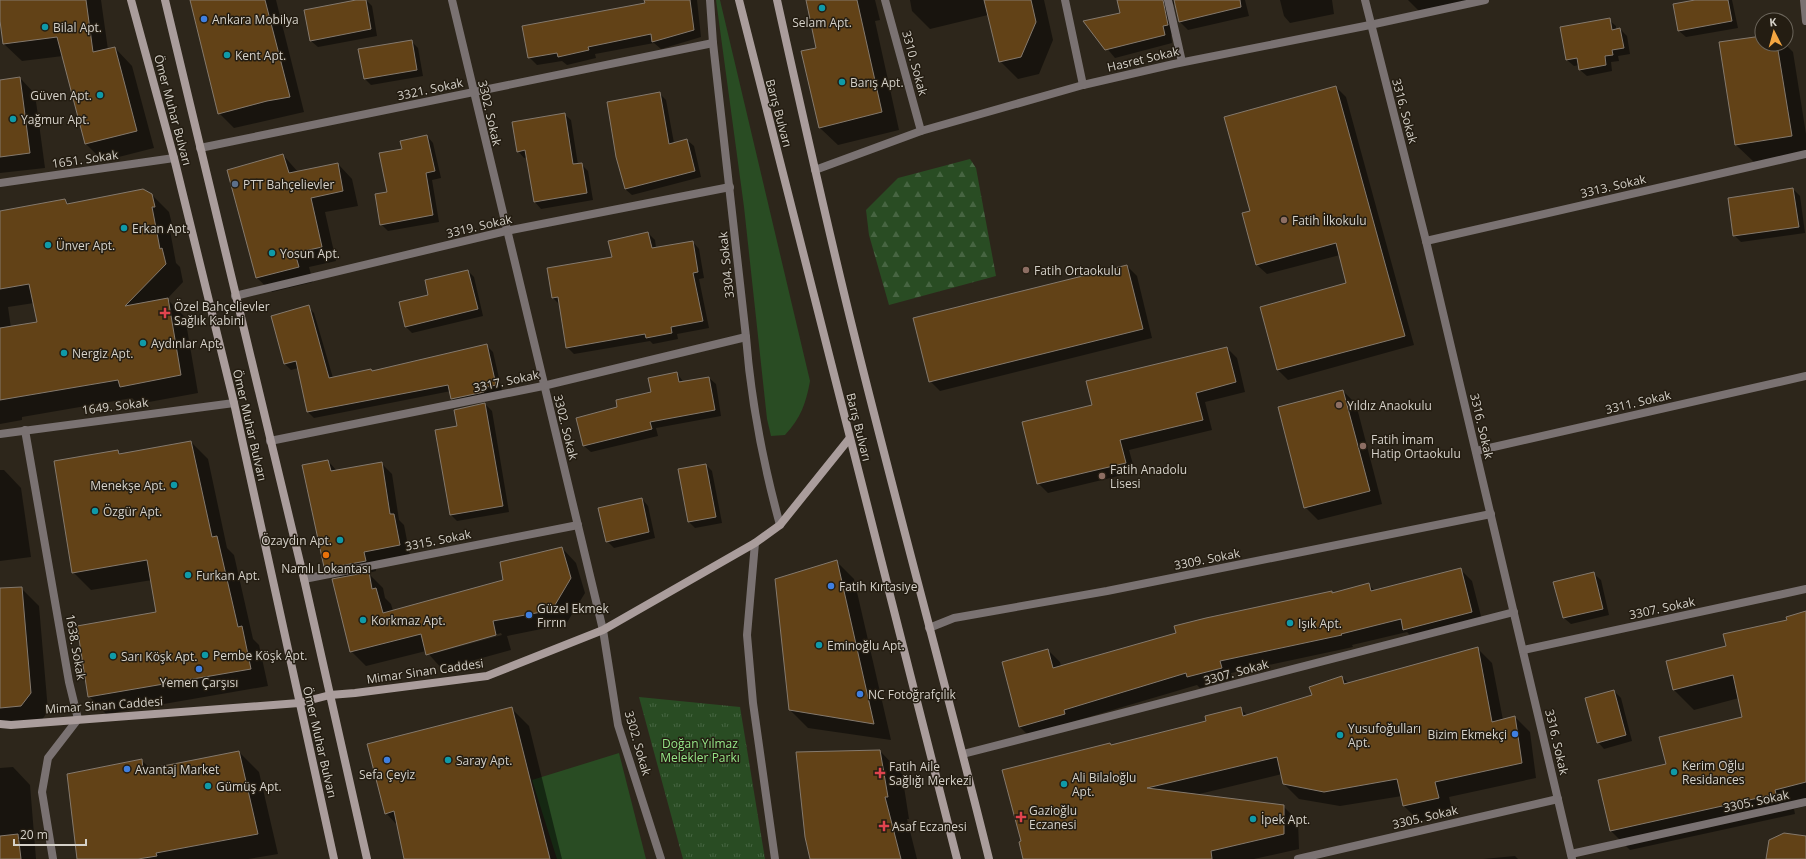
<svg xmlns="http://www.w3.org/2000/svg" width="1806" height="859" font-family="'Open Sans',sans-serif">
  <defs>
    <pattern id="forest-firs" width="22" height="20" patternUnits="userSpaceOnUse"><rect width="22" height="20" fill="#294c23"/><path d="M5 1l3.5 6h-7zM16 11l3.5 6h-7z" fill="#476542"/></pattern>
    <pattern id="park-tufts" width="24" height="20" patternUnits="userSpaceOnUse"><rect width="24" height="20" fill="#294c23"/><path d="M3 7l-1-3M5 7V3M7 7l1-3M15 17l-1-3M17 17v-4M19 17l1-3" fill="none" stroke="#476542"/></pattern>
  </defs>
  <rect width="100%" height="100%" fill="#2d261b"/>
  <g fill="#294c23">
    <path d="M716,0H720L810,381C806,403 801,418 785,435L771,436L767,419L744,207Z"/>
    <path d="M619,753L646,859H557L532,780Z"/>
  </g>
  <path fill="url(#forest-firs)" d="M970,159L976,168L996,276L889,305L869,235L866,210L898,178Z"/>
  <path fill="url(#park-tufts)" d="M639,697L740,707L765,859H683Z"/>
  <g fill="#0007" fill-rule="evenodd">
    <path d="M0,0H101L108,50L115,48L132,66L154,148L103,161L86,144L63,56L22,61L4,44Z"/>
    <path d="M199,0H276L304,112L234,128L219,113ZM271,98L272,100L228,112V110Z"/>
    <path d="M361,0H366L372,6L377,36L318,47L311,41L305,11Z"/>
    <path d="M645,0H697L701,37L661,49L654,43L595,54L596,58L567,65L562,61L537,65L529,57L646,4Z"/>
    <path d="M807,0H875L880,20L875,21L899,130L838,145L820,128L818,48Z"/>
    <path d="M910,0H1044L1053,40L1039,74L1018,79L1000,61L988,15L930,29L912,11Z"/>
    <path d="M1118,0H1245L1249,16L1188,30L1180,22L1175,3L1171,7L1176,33L1171,35L1172,43L1115,58L1085,22L1122,13Z"/>
    <path d="M1280,0H1332L1334,14L1290,23L1284,16Z"/>
    <path d="M1408,0H1478L1423,15Z"/>
    <path d="M1701,0H1732L1738,28L1686,37L1679,31L1674,5Z"/>
    <path d="M1609,20L1616,26V30L1620,29L1627,36L1630,54L1618,56L1619,61L1611,62L1612,71L1587,76L1580,70L1579,65L1574,66L1567,60Z"/>
    <path d="M1762,37V44H1785L1793,52L1806,134V154L1754,162L1736,145Z"/>
    <path d="M411,41L418,48L423,76L371,85L365,79Z"/>
    <path d="M20,78L35,94L45,168L0,173V81Z"/>
    <path d="M1336,87L1346,97L1414,345L1288,380L1278,370L1261,307L1347,284L1340,255L1267,274L1257,265L1251,211Z"/>
    <path d="M660,94L666,100L674,143L687,140L694,146L701,177L632,195L625,189Z"/>
    <path d="M564,114L571,120L578,165L581,164L588,171L593,200L541,209L535,202L527,157L524,158L518,151Z"/>
    <path d="M427,136L433,143L441,178L432,180L439,222L388,231L381,224L388,193L403,149Z"/>
    <path d="M283,155L298,172L338,164L352,179L358,206L325,212L336,261L309,267L313,282L272,292L257,278L228,171Z"/>
    <path d="M1793,189L1800,196L1805,233L1741,242L1734,235Z"/>
    <path d="M152,195L169,212L172,224L169,225L176,263L180,267L183,282L167,299L185,317L198,393L138,404L132,398L22,417V420L0,424V211L65,200L70,205ZM34,303L38,323L11,328L8,307Z"/>
    <path d="M648,233L655,240L656,248L693,242L699,249L704,278L699,279L709,328L677,334L678,339L653,344L650,341L574,354L567,347L559,304L553,298Z"/>
    <path d="M1127,266L1137,276L1152,338L940,391L930,381Z"/>
    <path d="M468,271L474,277L483,316L412,333L405,326L429,296Z"/>
    <path d="M308,307L314,313L333,378L371,370L373,372L486,345L493,352L502,391L458,405L452,398L451,391L314,418L308,412L298,368L291,370L285,364Z"/>
    <path d="M1227,348L1237,358L1245,392L1205,402L1212,430L1129,450L1135,472L1048,493L1038,483L1093,406Z"/>
    <path d="M677,373L684,383L709,378L716,384L721,416L656,428L658,436L591,452L584,446L577,418L618,408L652,393Z"/>
    <path d="M1343,391L1356,404L1382,504L1318,520L1305,507Z"/>
    <path d="M485,404L492,411L509,512L457,521L451,515L459,427Z"/>
    <path d="M191,442L208,459L227,548L234,555L253,639L259,645L268,686L106,714L89,696L157,613L152,580L91,590L73,572L118,451L121,454Z"/>
    <path d="M328,461L337,471L381,463L392,474L399,520L404,525L410,556L374,562L376,571L368,573L383,588L385,598L391,604L393,611L504,580L562,548L576,563L585,593L566,624L507,636L511,650L442,669L426,651L366,666L351,651L341,578L339,576L336,577L325,566ZM501,633L502,635L436,653V651Z"/>
    <path d="M706,465L712,471L722,523L695,528L689,522Z"/>
    <path d="M0,470H4L21,488L31,557L0,561Z"/>
    <path d="M642,499L648,506L655,538L614,548L607,541Z"/>
    <path d="M836,561L854,579L891,740L808,728L790,710Z"/>
    <path d="M1460,569L1472,581L1483,624L1416,641L1407,632L1352,645L1353,647L1231,673L1233,679L1200,688L1197,685L1075,721L1031,738L1019,726L1048,650L1060,662L1061,667L1332,592L1333,594L1368,584L1375,591Z"/>
    <path d="M1594,574L1601,580L1609,615L1571,624L1564,618Z"/>
    <path d="M21,588L39,606L48,711L39,724L0,726V589Z"/>
    <path d="M1806,612V806L1794,809L1795,814L1630,850L1611,831L1667,765L1743,718L1739,698L1694,710L1674,690L1667,662L1727,647Z"/>
    <path d="M1477,648L1492,663L1503,720L1515,717L1530,732L1536,778L1449,797L1453,813L1419,821L1404,806L1402,796L1340,806L1299,799L1284,784L1282,774L1195,795L1283,806L1298,821L1299,849L1254,859H1024L1110,744L1112,746L1208,722L1240,708L1248,716L1313,696L1342,677L1349,684Z"/>
    <path d="M1614,691L1621,698L1632,741L1604,749L1598,742Z"/>
    <path d="M511,708L529,726L562,859H405L398,826L386,813Z"/>
    <path d="M880,751L902,774L909,819H907L917,859H811Z"/>
    <path d="M239,752L259,772L278,854L248,859H78L141,760L151,769Z"/>
    <path d="M13,767L30,785L36,859H0V768Z"/>
    <path d="M1515,856L1518,859H1483Z"/>
  </g>
  <g fill="#624217" stroke="#84796d">
    <path d="M0,0H86L93,52L115,47L137,131L85,144L57,37L3,44L0,21Z"/>
    <path d="M190,0H265L290,97L267,101L218,114Z"/>
    <path d="M356,0H366L371,29L310,41L304,10Z"/>
    <path d="M644,0H690L694,30L652,42L651,34L588,47L589,50L558,57L557,53L528,58L522,26L645,3Z"/>
    <path d="M806,0H857L882,112L819,128L801,51L816,48Z"/>
    <path d="M984,0H1031L1036,22L1021,57L999,62Z"/>
    <path d="M1117,0H1163L1168,25L1163,26L1165,35L1105,50L1083,21L1120,13Z"/>
    <path d="M1174,0H1240L1241,7L1179,22Z"/>
    <path d="M1695,0H1728L1732,21L1678,31L1673,4Z"/>
    <path d="M1610,18L1612,30L1620,28L1624,48L1612,50L1613,55L1605,56L1606,65L1579,70L1577,58L1566,60L1560,27Z"/>
    <path d="M1762,36V44H1777L1792,136L1735,145L1719,42Z"/>
    <path d="M412,40L417,70L364,79L358,49Z"/>
    <path d="M20,77L30,153L0,157V80Z"/>
    <path d="M1336,86L1405,336L1277,370L1260,307L1346,283L1336,243L1256,265L1242,213L1250,211L1224,117Z"/>
    <path d="M660,92L669,144L687,139L695,171L625,189L616,157L607,102Z"/>
    <path d="M565,113L573,164L582,163L587,193L534,202L525,150L517,152L512,122Z"/>
    <path d="M427,135L435,171L426,173L433,215L380,225L375,194L387,192L379,153L402,149L400,141Z"/>
    <path d="M283,154L289,173L338,163L343,191L311,198L322,247L295,253L299,267L256,278L227,170Z"/>
    <path d="M1793,188L1799,227L1733,236L1728,198Z"/>
    <path d="M143,189L152,194L155,207H152L160,249L162,248L166,264L125,306L168,298L181,375L120,387L118,380L0,400V328L37,322L29,284L0,289V211L65,199L67,204Z"/>
    <path d="M648,232L652,248L693,241L698,272L693,273L703,321L671,327L672,333L646,338L645,334L566,348L558,297L552,298L547,268L612,257L608,241Z"/>
    <path d="M1127,265L1143,329L929,382L913,318Z"/>
    <path d="M468,270L478,309L405,327L399,302L428,295L425,280Z"/>
    <path d="M309,305L329,378L371,369L372,371L487,344L496,385L483,388L484,392L451,399L448,385L307,412L296,361L284,364L271,316Z"/>
    <path d="M1227,347L1236,382L1196,393L1203,420L1120,440L1126,463L1037,484L1022,422L1092,405L1086,381Z"/>
    <path d="M677,372L679,382L709,377L715,410L650,422L652,429L583,446L576,418L617,407L616,400L651,392L648,378Z"/>
    <path d="M1343,390L1370,491L1304,508L1278,407Z"/>
    <path d="M485,403L503,506L450,515L435,430L457,426L454,410Z"/>
    <path d="M191,441L212,537L217,536L238,627L242,626L251,669L88,697L77,626L156,612L147,560L72,573L54,461L118,450L119,454Z"/>
    <path d="M328,460L331,471L382,462L390,514H394L400,545L364,552L366,561L329,568V566L324,567L302,465Z"/>
    <path d="M706,464L716,517L688,522L678,469Z"/>
    <path d="M642,498L649,532L606,542L598,508Z"/>
    <path d="M562,547L571,578L552,610L493,621L496,635L426,655L421,634L350,652L332,579L369,572L372,589L376,588L383,613L503,580L500,562Z"/>
    <path d="M837,560L874,724L789,710L775,579Z"/>
    <path d="M1461,568L1472,612L1403,630L1401,619L1341,634L1342,635L1220,661L1222,668L1187,677L1186,673L1064,710L1065,714L1019,727L1002,662L1048,649L1053,668L1176,633L1174,626L1206,618L1332,591V593L1369,583L1371,591Z"/>
    <path d="M1594,572L1603,609L1563,618L1553,582Z"/>
    <path d="M22,587L31,693L21,706L0,708V588Z"/>
    <path d="M1806,611V782L1775,790L1776,794L1610,831L1598,780L1666,764L1659,737L1742,717L1733,675L1673,690L1666,661L1726,646L1723,634L1787,620L1786,617Z"/>
    <path d="M1478,647L1492,722L1515,716L1522,763L1435,782L1439,798L1403,806L1397,779L1324,792L1283,784L1277,757L1147,788L1284,805V834L1211,851L1212,859H1023L1019,842L1021,841L1002,770L1110,743L1111,745L1206,721L1205,716L1241,707L1243,716L1312,695L1309,687L1342,676L1344,684Z"/>
    <path d="M1614,690L1626,735L1597,743L1585,698Z"/>
    <path d="M512,707L550,859H404L394,811L385,814L367,744Z"/>
    <path d="M880,750L888,797H885L901,859H810L805,837L796,752Z"/>
    <path d="M239,751L258,834L156,853L157,856L138,859H77L67,774L142,759L143,770Z"/>
    <path d="M1784,833L1806,836V859H1766L1769,840Z"/>
    <path d="M18,834L21,859H0V836Z"/>
  </g>
  <g fill="none" stroke-linecap="round" stroke-linejoin="round">
    <g stroke="#7a7272" stroke-width="8">
      <path d="M452,0L603,630L618,725L661,859"/>
      <path d="M710,0L713,43L746,337C751,401 763,463 780,525"/>
      <path d="M885,0L921,131"/>
      <path d="M1065,0L1083,85"/>
      <path d="M1168,0L1182,62"/>
      <path d="M1365,0L1426,241L1572,859"/>
      <path d="M1804,0L1806,21"/>
      <path d="M200,148L713,43"/>
      <path d="M815,170L921,131L1083,85L1174,64L1370,25L1485,0"/>
      <path d="M0,183L174,158"/>
      <path d="M1426,241L1806,154"/>
      <path d="M235,296L506,231L730,187"/>
      <path d="M25,430L69,682L78,719L48,758L42,792L53,859"/>
      <path d="M0,434L234,403"/>
      <path d="M270,441L543,386L746,337"/>
      <path d="M1476,451L1806,376"/>
      <path d="M755,543L747,635L753,703L775,859"/>
      <path d="M304,579L578,525"/>
      <path d="M929,628L954,618L1107,591L1491,514"/>
      <path d="M1523,650L1806,589"/>
      <path d="M963,754L1514,612"/>
      <path d="M1571,854L1806,802"/>
      <path d="M1298,859L1558,799"/>
    </g>
    <g stroke="#aa9d9c" stroke-width="8">
      <path d="M131,0L174,158L234,403L334,859"/>
      <path d="M165,0L304,579L367,859"/>
      <path d="M739,0L957,859"/>
      <path d="M777,0C802,113 827,226 855,338C898,512 946,685 989,859"/>
      <path d="M0,724L11,725L299,703L330,695L355,693L487,676L603,630L755,543L780,525L849,439"/>
    </g>
  </g>
  <g fill="#0f9aa8" stroke="#241d12" stroke-width="1.5">
    <circle cx="822" cy="8" r="4"/>
    <circle cx="45" cy="27" r="4"/>
    <circle cx="227" cy="55" r="4"/>
    <circle cx="842" cy="82" r="4"/>
    <circle cx="100" cy="95" r="4"/>
    <circle cx="13" cy="119" r="4"/>
    <circle cx="124" cy="228" r="4"/>
    <circle cx="48" cy="245" r="4"/>
    <circle cx="272" cy="253" r="4"/>
    <circle cx="143" cy="343" r="4"/>
    <circle cx="64" cy="353" r="4"/>
    <circle cx="174" cy="485" r="4"/>
    <circle cx="95" cy="511" r="4"/>
    <circle cx="340" cy="540" r="4"/>
    <circle cx="188" cy="575" r="4"/>
    <circle cx="363" cy="620" r="4"/>
    <circle cx="1290" cy="623" r="4"/>
    <circle cx="819" cy="645" r="4"/>
    <circle cx="205" cy="655" r="4"/>
    <circle cx="113" cy="656" r="4"/>
    <circle cx="1340" cy="735" r="4"/>
    <circle cx="448" cy="760" r="4"/>
    <circle cx="1674" cy="772" r="4"/>
    <circle cx="1064" cy="784" r="4"/>
    <circle cx="208" cy="786" r="4"/>
    <circle cx="1253" cy="819" r="4"/>
  </g>
  <g fill="#3f7fe0" stroke="#241d12" stroke-width="1.5">
    <circle cx="204" cy="19" r="4"/>
    <circle cx="831" cy="586" r="4"/>
    <circle cx="529" cy="615" r="4"/>
    <circle cx="199" cy="669" r="4"/>
    <circle cx="860" cy="694" r="4"/>
    <circle cx="1515" cy="734" r="4"/>
    <circle cx="387" cy="760" r="4"/>
    <circle cx="127" cy="769" r="4"/>
  </g>
  <circle fill="#5c6f8a" stroke="#241d12" stroke-width="1.5" cx="235" cy="184" r="4"/>
  <g fill="#8d6e63" stroke="#241d12" stroke-width="1.5">
    <circle cx="1284" cy="220" r="4"/>
    <circle cx="1026" cy="270" r="4"/>
    <circle cx="1339" cy="405" r="4"/>
    <circle cx="1363" cy="446" r="4"/>
    <circle cx="1102" cy="476" r="4"/>
  </g>
  <g fill="#e0444e" stroke="#241d12" stroke-width="1.5">
    <path d="M163 307h4v4h4v4h-4v4h-4v-4h-4v-4h4z"/>
    <path d="M878 767h4v4h4v4h-4v4h-4v-4h-4v-4h4z"/>
    <path d="M1019 811h4v4h4v4h-4v4h-4v-4h-4v-4h4z"/>
    <path d="M882 820h4v4h4v4h-4v4h-4v-4h-4v-4h4z"/>
  </g>
  <circle fill="#e8710a" stroke="#241d12" stroke-width="1.5" cx="326" cy="555" r="4"/>
  <g text-anchor="middle" dominant-baseline="central" stroke-width="3" stroke-linejoin="round" paint-order="stroke">
    <g font-size="12" fill="#d5d1c9" stroke="#241d12" text-anchor="start">
      <text x="212" y="19">Ankara Mobilya</text>
      <text x="822" y="22" text-anchor="middle">Selam Apt.</text>
      <text x="53" y="27">Bilal Apt.</text>
      <text x="235" y="55">Kent Apt.</text>
      <text x="850" y="82">Barış Apt.</text>
      <text x="92" y="95" text-anchor="end">Güven Apt.</text>
      <text x="21" y="119">Yağmur Apt.</text>
      <text x="243" y="184">PTT Bahçelievler</text>
      <text x="1292" y="220">Fatih İlkokulu</text>
      <text x="132" y="228">Erkan Apt.</text>
      <text x="56" y="245">Ünver Apt.</text>
      <text x="280" y="253">Yosun Apt.</text>
      <text x="1034" y="270">Fatih Ortaokulu</text>
      <text x="174" y="306">Özel Bahçelievler<tspan x="174" dy="14">Sağlık Kabini</tspan></text>
      <text x="151" y="343">Aydınlar Apt.</text>
      <text x="72" y="353">Nergiz Apt.</text>
      <text x="1347" y="405">Yıldız Anaokulu</text>
      <text x="1371" y="439">Fatih İmam<tspan x="1371" dy="14">Hatip Ortaokulu</tspan></text>
      <text x="1110" y="469">Fatih Anadolu<tspan x="1110" dy="14">Lisesi</tspan></text>
      <text x="166" y="485" text-anchor="end">Menekşe Apt.</text>
      <text x="103" y="511">Özgür Apt.</text>
      <text x="332" y="540" text-anchor="end">Özaydın Apt.</text>
      <text x="326" y="568" text-anchor="middle">Namlı Lokantası</text>
      <text x="196" y="575">Furkan Apt.</text>
      <text x="839" y="586">Fatih Kırtasiye</text>
      <text x="537" y="608">Güzel Ekmek<tspan x="537" dy="14">Fırrın</tspan></text>
      <text x="371" y="620">Korkmaz Apt.</text>
      <text x="1298" y="623">Işık Apt.</text>
      <text x="827" y="645">Eminoğlu Apt.</text>
      <text x="213" y="655">Pembe Köşk Apt.</text>
      <text x="121" y="656">Sarı Köşk Apt.</text>
      <text x="199" y="682" text-anchor="middle">Yemen Çarşısı</text>
      <text x="868" y="694">NC Fotoğrafçılık</text>
      <text x="1348" y="728">Yusufoğulları<tspan x="1348" dy="14">Apt.</tspan></text>
      <text x="1507" y="734" text-anchor="end">Bizim Ekmekçi</text>
      <text x="456" y="760">Saray Apt.</text>
      <text x="1682" y="765">Kerim Oğlu<tspan x="1682" dy="14">Residances</tspan></text>
      <text x="889" y="766">Fatih Aile<tspan x="889" dy="14">Sağlığı Merkezi</tspan></text>
      <text x="135" y="769">Avantaj Market</text>
      <text x="387" y="774" text-anchor="middle">Sefa Çeyiz</text>
      <text x="1072" y="777">Ali Bilaloğlu<tspan x="1072" dy="14">Apt.</tspan></text>
      <text x="216" y="786">Gümüş Apt.</text>
      <text x="1029" y="810">Gazioğlu<tspan x="1029" dy="14">Eczanesi</tspan></text>
      <text x="1261" y="819">İpek Apt.</text>
      <text x="892" y="826">Asaf Eczanesi</text>
    </g>
    <g font-size="12" fill="#d5d1c9" stroke="#241d12">
      <text transform="translate(1143 59) rotate(-13)">Hasret Sokak</text>
      <text transform="translate(915 63) rotate(75)">3310. Sokak</text>
      <text transform="translate(430 89) rotate(-12)">3321. Sokak</text>
      <text transform="translate(173 110) rotate(75)">Ömer Muhar Bulvarı</text>
      <text transform="translate(1405 111) rotate(75)">3316. Sokak</text>
      <text transform="translate(490 113) rotate(77)">3302. Sokak</text>
      <text transform="translate(779 113) rotate(75)">Barış Bulvarı</text>
      <text transform="translate(85 159) rotate(-8)">1651. Sokak</text>
      <text transform="translate(1613 186) rotate(-13)">3313. Sokak</text>
      <text transform="translate(479 226) rotate(-13)">3319. Sokak</text>
      <text transform="translate(726 265) rotate(-96)">3304. Sokak</text>
      <text transform="translate(506 381) rotate(-12)">3317. Sokak</text>
      <text transform="translate(1638 402) rotate(-13)">3311. Sokak</text>
      <text transform="translate(115 406) rotate(-7)">1649. Sokak</text>
      <text transform="translate(250 425) rotate(77)">Ömer Muhar Bulvarı</text>
      <text transform="translate(1482 426) rotate(77)">3316. Sokak</text>
      <text transform="translate(566 427) rotate(76)">3302. Sokak</text>
      <text transform="translate(859 427) rotate(76)">Barış Bulvarı</text>
      <text transform="translate(438 540) rotate(-11)">3315. Sokak</text>
      <text transform="translate(1207 559) rotate(-11)">3309. Sokak</text>
      <text transform="translate(1662 608) rotate(-12)">3307. Sokak</text>
      <text transform="translate(76 647) rotate(80)">1638. Sokak</text>
      <text transform="translate(425 671) rotate(-8)">Mimar Sinan Caddesi</text>
      <text transform="translate(1236 672) rotate(-15)">3307. Sokak</text>
      <text transform="translate(104 705) rotate(-4)">Mimar Sinan Caddesi</text>
      <text transform="translate(320 742) rotate(77)">Ömer Muhar Bulvarı</text>
      <text transform="translate(1557 742) rotate(77)">3316. Sokak</text>
      <text transform="translate(638 743) rotate(74)">3302. Sokak</text>
      <text transform="translate(1756 801) rotate(-12)">3305. Sokak</text>
      <text transform="translate(1425 817) rotate(-13)">3305. Sokak</text>
    </g>
    <g font-size="12" fill="#96e989" stroke="#241d12">
      <text x="700" y="743">Doğan Yılmaz<tspan x="700" dy="14">Melekler Parkı</tspan></text>
    </g>
  </g>
  <g transform="translate(1774 32) rotate(354)"><circle r="19" fill="#241d12" stroke="#6b655b"/>
  <path d="M0-3L7 15L0 10L-7 15Z" fill="#f2a541"/>
  <text y="-6" font-size="11" font-weight="bold" text-anchor="middle" fill="#d5d1c9">K</text>
  </g>
  <path d="M14 839v6h72v-6" fill="none" stroke="#d5d1c9" stroke-width="2"/>
  <text x="20" y="839" font-size="12" fill="#d5d1c9" stroke="#241d12" stroke-width="3" paint-order="stroke">20 m</text>
</svg>
